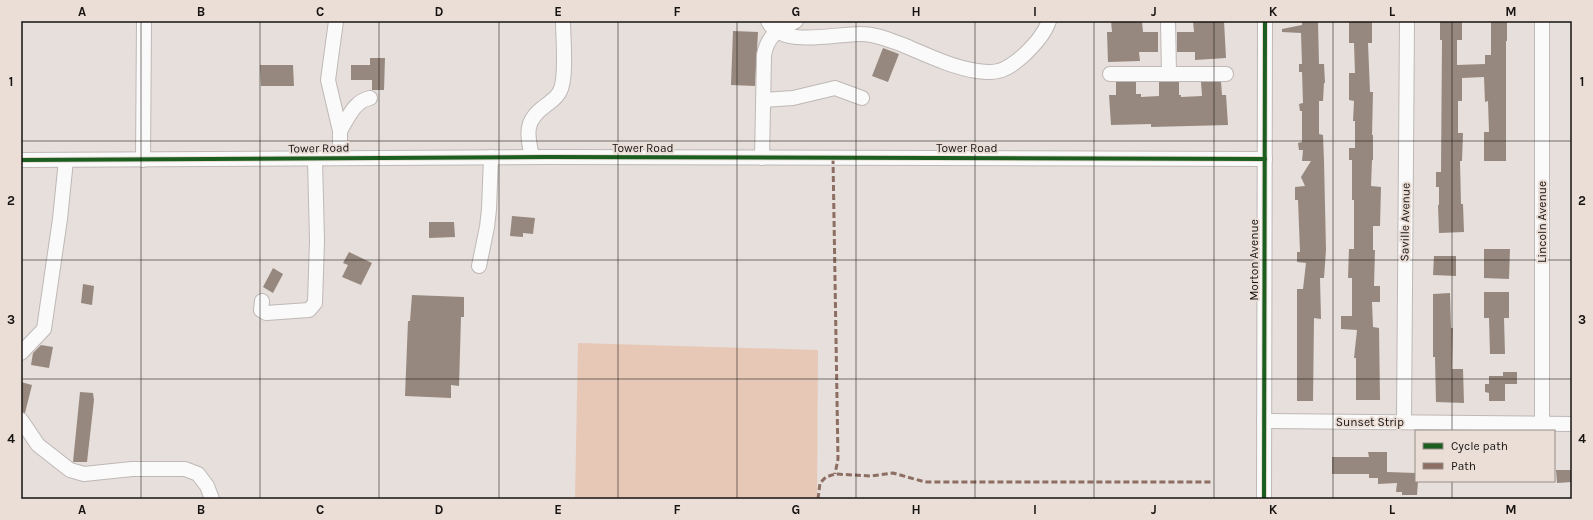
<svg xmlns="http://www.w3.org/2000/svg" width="1593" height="520" font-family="Karla,sans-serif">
  <rect width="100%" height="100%" fill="#e6dfdb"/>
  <path fill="#e7c8b7" d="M578,343L818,350L817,499H575Z"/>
  <g fill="#96887e">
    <path d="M1111,21H1142L1143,32H1158V52H1139L1140,61L1108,62L1107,32H1112Z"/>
    <path d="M1193,21H1224L1226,58L1195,60V52H1177V32H1194Z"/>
    <path d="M1302,21H1318L1319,64H1324L1325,83H1324L1323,101H1319V134L1323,135L1324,161L1326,250L1324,278H1320L1321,319L1314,318L1313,401H1297V289H1303L1306,263L1297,262V252H1300L1298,200H1295V187L1305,186L1301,177L1311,161H1302L1303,150H1299L1298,143L1302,142V111H1300L1299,104L1303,103L1302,72H1299V64H1302L1301,33L1282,32V29L1302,25Z"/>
    <path d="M1349,21H1372V43H1368L1370,92H1373L1372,135H1373V160H1372L1371,186L1381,187L1380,226H1373V250H1375L1374,286H1380V302H1372L1373,327L1379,328L1380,400H1356V358H1354L1357,330L1341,329V316H1352V278H1348L1349,249H1354V200H1352V160H1349V148H1355V121H1353L1354,101L1349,100V73H1355L1354,43H1349Z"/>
    <path d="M1440,21H1462V40H1457V65L1485,64V55H1491V21H1507V41H1506V161H1484V132H1489L1488,101L1485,102L1484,77L1462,78V101H1458V133H1463L1462,161H1460L1461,204H1463L1464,232L1439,233L1438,205H1439V187H1436V172H1441L1442,40H1440Z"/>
    <path d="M733,31L758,32L755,86L731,85Z"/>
    <path d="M883,48L899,54L888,82L872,76Z"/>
    <path d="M370,58H385L384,90H372V80H351V65H370Z"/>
    <path d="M260,65H293L294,86H261Z"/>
    <path d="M1116,82H1136V94H1141V97L1159,96V82H1179V95H1181V97L1202,96L1201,82H1221L1222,95H1226L1228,125L1151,127V124L1111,125L1109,95H1116Z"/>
    <path d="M512,216L535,218L533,234L523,233V237L510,236Z"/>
    <path d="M429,222H454L455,237L429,238Z"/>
    <path d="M1484,249H1510L1509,279L1484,278Z"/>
    <path d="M349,252L372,263L361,285L342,277L348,265L343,263Z"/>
    <path d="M1434,256H1456V276L1433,275Z"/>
    <path d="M273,268L283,274L273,293L263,287Z"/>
    <path d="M83,284L94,286L92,305L81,303Z"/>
    <path d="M1484,292H1509V318H1504L1505,354H1490L1489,318H1484Z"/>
    <path d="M1450,293L1451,328H1453L1452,369H1463L1464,403L1436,402L1435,357H1433V294Z"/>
    <path d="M412,295L464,297V317H461L459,386L451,385V398L405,396L408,321H410Z"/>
    <path d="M41,345L53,347L49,368L31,365L33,353Z"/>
    <path d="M1503,372H1517V384H1505V401H1489V393L1485,392V384H1489V376H1503Z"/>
    <path d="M21,382L32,385L25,413L21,412Z"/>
    <path d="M80,392L93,393L94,400L87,462H73Z"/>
    <path d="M1368,452H1387V472L1416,473V481H1418L1417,495H1402V492H1396L1397,483L1378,484V478H1369V474H1332V457H1369Z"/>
    <path d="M1556,470H1572V482L1557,483Z"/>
  </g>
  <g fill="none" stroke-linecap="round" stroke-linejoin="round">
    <g stroke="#beb8b6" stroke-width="16">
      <g id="minor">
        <path d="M336,21L328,80L340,131V158"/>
        <path d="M768,21C782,49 837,33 862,34C876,34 889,40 903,45C927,55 951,67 977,71C984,72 992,73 998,71C1008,69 1017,61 1024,55C1034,45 1044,35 1049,21"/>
        <path d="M1542,21V424"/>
        <path d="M1110,74H1169L1168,21"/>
        <path d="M1169,74H1226"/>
        <path d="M763,100L793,98L835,88L862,98"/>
        <path d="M340,131C348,118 354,101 370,98"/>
        <path d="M532,157C527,134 524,121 545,106C550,102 557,98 560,91C567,78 563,37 563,21"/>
        <path d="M762,158L764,55C768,34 778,31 796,21"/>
        <path d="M21,160L547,157L1265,159"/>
        <path d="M143,160L144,21"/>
        <path d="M479,266L487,227L489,209L491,157"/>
        <path d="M262,301L261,310L266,313L309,310L315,303L317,241L315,159"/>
        <path d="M21,353L44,329L60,219L66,160"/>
        <path d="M21,420L38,445L70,470L84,474L132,469H185L198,474L207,486L212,499"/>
        <path d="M1264,421L1572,424"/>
        <path d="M1404,422L1407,21"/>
        <path d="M1264,499L1265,21"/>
      </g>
    </g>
    <use href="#minor" stroke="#fbfafa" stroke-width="14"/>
    <g stroke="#8d6e63" stroke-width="3" stroke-dasharray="6 3" stroke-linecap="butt">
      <path d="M833,158L838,459L835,474"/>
      <path d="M818,499L820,483L826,477L835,474L871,476L893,473L925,482H1213"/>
    </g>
    <g stroke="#eaded7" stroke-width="6">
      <g id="cycleway">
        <path d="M21,160L547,157L1265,159"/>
        <path d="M1264,499L1265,21"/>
      </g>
    </g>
    <use href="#cycleway" stroke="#1b5e20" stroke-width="4"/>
  </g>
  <path fill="none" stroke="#171311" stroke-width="1" stroke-opacity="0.55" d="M141,21V499M260,21V499M379,21V499M499,21V499M618,21V499M737,21V499M856,21V499M975,21V499M1094,21V499M1214,21V499M1333,21V499M1452,21V431M21,141H1572M21,260H1572M21,379H1572M1452,481V499"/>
  <g text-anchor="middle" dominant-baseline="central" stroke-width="4" stroke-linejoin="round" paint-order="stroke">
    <g font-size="12" fill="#171311" stroke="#eaded7">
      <text transform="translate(319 148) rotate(-1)">Tower Road</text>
      <text x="643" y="148">Tower Road</text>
      <text x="967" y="148">Tower Road</text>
      <text transform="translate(1405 222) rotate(-89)">Saville Avenue</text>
      <text transform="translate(1542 222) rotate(-90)">Lincoln Avenue</text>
      <text transform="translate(1254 260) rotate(-90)">Morton Avenue</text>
      <text x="1370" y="422">Sunset Strip</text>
    </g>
  </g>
  <rect width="1593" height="520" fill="none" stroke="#eaded7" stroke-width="44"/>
  <rect x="1415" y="430" width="140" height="52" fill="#eaded7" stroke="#968d88"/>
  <rect x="1423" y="443" width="20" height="6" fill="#1b5e20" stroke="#968d88"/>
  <text x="1451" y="450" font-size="12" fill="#171311">Cycle path</text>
  <rect x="1423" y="463" width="20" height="6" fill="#8d6e63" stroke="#968d88"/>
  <text x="1451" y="470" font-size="12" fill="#171311">Path</text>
  <rect x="22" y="22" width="1549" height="476" fill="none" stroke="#171311" stroke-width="1.5"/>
  <g font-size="13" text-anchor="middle" font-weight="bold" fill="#171311">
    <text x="82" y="16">A</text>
    <text x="201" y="16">B</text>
    <text x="320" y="16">C</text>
    <text x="439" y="16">D</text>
    <text x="558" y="16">E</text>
    <text x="677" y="16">F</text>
    <text x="796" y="16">G</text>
    <text x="916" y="16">H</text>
    <text x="1035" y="16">I</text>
    <text x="1154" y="16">J</text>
    <text x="1273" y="16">K</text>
    <text x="1392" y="16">L</text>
    <text x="1511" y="16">M</text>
    <text x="11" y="86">1</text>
    <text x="1582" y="86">1</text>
    <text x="11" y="205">2</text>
    <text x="1582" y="205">2</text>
    <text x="11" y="324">3</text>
    <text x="1582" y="324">3</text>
    <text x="11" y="443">4</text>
    <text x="1582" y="443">4</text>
    <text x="82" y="514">A</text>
    <text x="201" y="514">B</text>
    <text x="320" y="514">C</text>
    <text x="439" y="514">D</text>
    <text x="558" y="514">E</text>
    <text x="677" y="514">F</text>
    <text x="796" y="514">G</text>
    <text x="916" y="514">H</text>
    <text x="1035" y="514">I</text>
    <text x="1154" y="514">J</text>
    <text x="1273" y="514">K</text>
    <text x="1392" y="514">L</text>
    <text x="1511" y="514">M</text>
  </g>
</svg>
